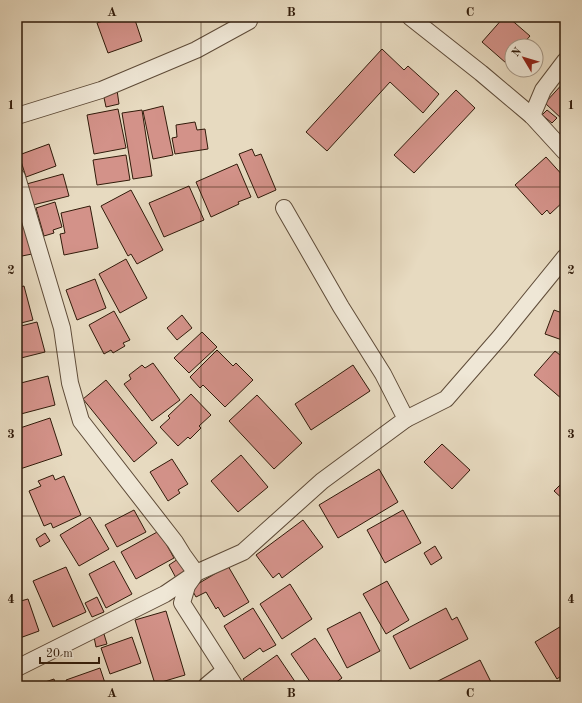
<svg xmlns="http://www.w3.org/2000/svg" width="582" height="703" font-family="'Old Standard TT',serif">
  <rect width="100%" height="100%" fill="#e7dac0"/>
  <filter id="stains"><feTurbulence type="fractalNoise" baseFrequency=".005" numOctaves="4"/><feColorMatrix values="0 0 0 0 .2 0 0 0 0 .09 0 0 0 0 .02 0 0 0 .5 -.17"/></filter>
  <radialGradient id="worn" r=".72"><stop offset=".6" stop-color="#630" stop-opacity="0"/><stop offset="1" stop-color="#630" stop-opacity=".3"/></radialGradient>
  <g fill="#d39289" stroke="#311b0a">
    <path d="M115,17H134L142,41L108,53L97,23Z"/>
    <path d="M504,17H508L530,36L521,46H512V56L506,63L482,42Z"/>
    <path d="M382,49L404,70L408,66L439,94L423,113L390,82L327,151L306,132Z"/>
    <path d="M565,81V120L564,121L545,103Z"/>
    <path d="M117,90L119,104L106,107L103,93Z"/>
    <path d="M456,90L475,108L414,173L394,155Z"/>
    <path d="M163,106L173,155L153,159L143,111Z"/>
    <path d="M118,109L126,148L94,154L87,115Z"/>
    <path d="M142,110L152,176L133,179L122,113Z"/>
    <path d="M547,110L557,118L552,123L542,115Z"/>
    <path d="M195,122L197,130L205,129L208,149L175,154L172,138L177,137L176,125Z"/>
    <path d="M49,144L56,166L26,177L19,155Z"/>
    <path d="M252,149L255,156L261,154L276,190L258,198L239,154Z"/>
    <path d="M126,155L130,180L97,185L93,160Z"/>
    <path d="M546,157L565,178V200L550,214L547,210L542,215L515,185Z"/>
    <path d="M237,164L251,197L238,202L239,204L211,217L196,182Z"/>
    <path d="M63,174L69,196L29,206L23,185Z"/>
    <path d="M189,186L204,220L164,237L149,203Z"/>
    <path d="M131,190L163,250L137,264L131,254L128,256L101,206Z"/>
    <path d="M55,202L62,227L53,230L54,233L44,236L36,208Z"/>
    <path d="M90,206L98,248L64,255L60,234L65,233L61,213Z"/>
    <path d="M24,217L32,254L17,257V219Z"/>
    <path d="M126,259L147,298L120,313L99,274Z"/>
    <path d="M95,279L106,308L77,320L66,290Z"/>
    <path d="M24,286L33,320L17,324V288Z"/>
    <path d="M554,310L565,314V341L545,334Z"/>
    <path d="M114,311L130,340L123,343L125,346L113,353L111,350L104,354L89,325Z"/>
    <path d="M182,315L192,328L177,340L167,328Z"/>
    <path d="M37,322L45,352L17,359V327Z"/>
    <path d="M202,332L217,347L189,373L174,358Z"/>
    <path d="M217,350L233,366L236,363L253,380L225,407L203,385L200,388L190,377Z"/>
    <path d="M555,351L565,359V396L562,399L534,375Z"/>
    <path d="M153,363L180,400L152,421L124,384L131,379L129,375L142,365L145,368Z"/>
    <path d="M353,365L370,391L311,430L295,404Z"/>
    <path d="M48,376L55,405L17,415V384Z"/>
    <path d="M106,380L157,443L134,462L83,399Z"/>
    <path d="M191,394L211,415L199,426L201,428L190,439L188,437L178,446L160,427L170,418L168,416Z"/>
    <path d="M257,395L302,443L274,469L229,421Z"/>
    <path d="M50,418L62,455L17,470V429Z"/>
    <path d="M442,444L470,470L452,489L424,462Z"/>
    <path d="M241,455L268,487L238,512L211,481Z"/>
    <path d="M172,459L188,484L178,490L180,493L168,501L150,472Z"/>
    <path d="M379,469L398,502L338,538L319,505Z"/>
    <path d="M53,475L55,480L64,476L81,515L53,528L51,523L44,526L29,491L41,486L38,481Z"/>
    <path d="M565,480V501L554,491Z"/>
    <path d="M134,510L146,532L117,547L105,525Z"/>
    <path d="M403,510L421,543L385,563L367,530Z"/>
    <path d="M90,517L109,549L79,566L60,535Z"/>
    <path d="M303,520L323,547L282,578L279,573L273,578L256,555Z"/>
    <path d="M159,531L174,558L136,579L121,552Z"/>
    <path d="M45,533L50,541L40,547L36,539Z"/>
    <path d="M435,546L442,558L431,565L424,553Z"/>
    <path d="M178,559L186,572L176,578L169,565Z"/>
    <path d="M114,561L132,594L106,608L89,574Z"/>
    <path d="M228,566L249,602L224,617L218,607L216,609L206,592L196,597L191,588Z"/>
    <path d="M66,567L86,612L53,627L33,581Z"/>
    <path d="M387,581L409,620L386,634L363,594Z"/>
    <path d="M290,584L312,619L282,639L260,604Z"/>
    <path d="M97,597L104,612L92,617L85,603Z"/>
    <path d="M28,599L39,631L17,639V602Z"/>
    <path d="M253,608L276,645L263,652L260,648L244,659L224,626Z"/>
    <path d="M446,608L452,620L457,617L468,639L410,669L393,636Z"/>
    <path d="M166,611L185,675L155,684L135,620Z"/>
    <path d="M360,612L380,651L347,668L327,629Z"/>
    <path d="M563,625L565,629V673L557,679L535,642Z"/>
    <path d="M104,634L107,644L96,647L94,637Z"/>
    <path d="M132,637L141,663L110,674L101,648Z"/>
    <path d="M315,638L342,678L331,686H313L291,654Z"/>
    <path d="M277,655L298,686H248L243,679Z"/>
    <path d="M480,660L493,686H428Z"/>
    <path d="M100,668L106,686H68L66,680Z"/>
    <path d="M54,679L56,686H33Z"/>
  </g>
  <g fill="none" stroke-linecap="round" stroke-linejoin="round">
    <g stroke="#5e4b38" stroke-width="18">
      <g id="street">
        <path d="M410,17L481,73L532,116L565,152"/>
        <path d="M17,116L101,90L196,50L249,21"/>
        <path d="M532,116L543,90L565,61"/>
        <path d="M17,177L62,328L70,383L81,421L175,542L183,555L196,573L187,586L182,603L235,686"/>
        <path d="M406,419L446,399L500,337L565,257"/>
        <path d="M17,668L165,594L196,573L243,552L322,481L406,419L383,374L341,307L284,208"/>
        <path d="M206,686L225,670"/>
      </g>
    </g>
    <use href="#street" stroke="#efe7d6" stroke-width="16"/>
  </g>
  <path fill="none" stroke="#311b0a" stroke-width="1" stroke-opacity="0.55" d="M201,17V686M381,17V686M17,187H565M17,352H565M17,516H565"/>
  <rect width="582" height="703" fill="none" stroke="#e7dac0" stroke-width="44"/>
  <g transform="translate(524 58) rotate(308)"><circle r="19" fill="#efe7d6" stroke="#a39584"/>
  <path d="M0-3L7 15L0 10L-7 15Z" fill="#8f2418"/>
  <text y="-6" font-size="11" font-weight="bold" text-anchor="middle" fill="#311b0a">N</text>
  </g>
  <path d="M40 657v6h59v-6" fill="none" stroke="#311b0a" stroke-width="2"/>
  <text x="46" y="657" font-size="12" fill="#311b0a" stroke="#efe7d6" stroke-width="3" paint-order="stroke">20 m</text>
  <rect x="22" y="22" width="538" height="659" fill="none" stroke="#311b0a" stroke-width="1.5"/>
  <g font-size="13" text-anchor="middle" font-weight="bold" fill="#311b0a">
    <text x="112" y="16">A</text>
    <text x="291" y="16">B</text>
    <text x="470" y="16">C</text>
    <text x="11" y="109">1</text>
    <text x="571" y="109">1</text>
    <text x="11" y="274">2</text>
    <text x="571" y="274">2</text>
    <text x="11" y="438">3</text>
    <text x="571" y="438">3</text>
    <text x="11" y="603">4</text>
    <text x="571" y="603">4</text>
    <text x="112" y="697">A</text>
    <text x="291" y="697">B</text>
    <text x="470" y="697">C</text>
  </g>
  <rect width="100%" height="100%" filter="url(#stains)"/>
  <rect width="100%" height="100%" fill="url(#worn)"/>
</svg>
